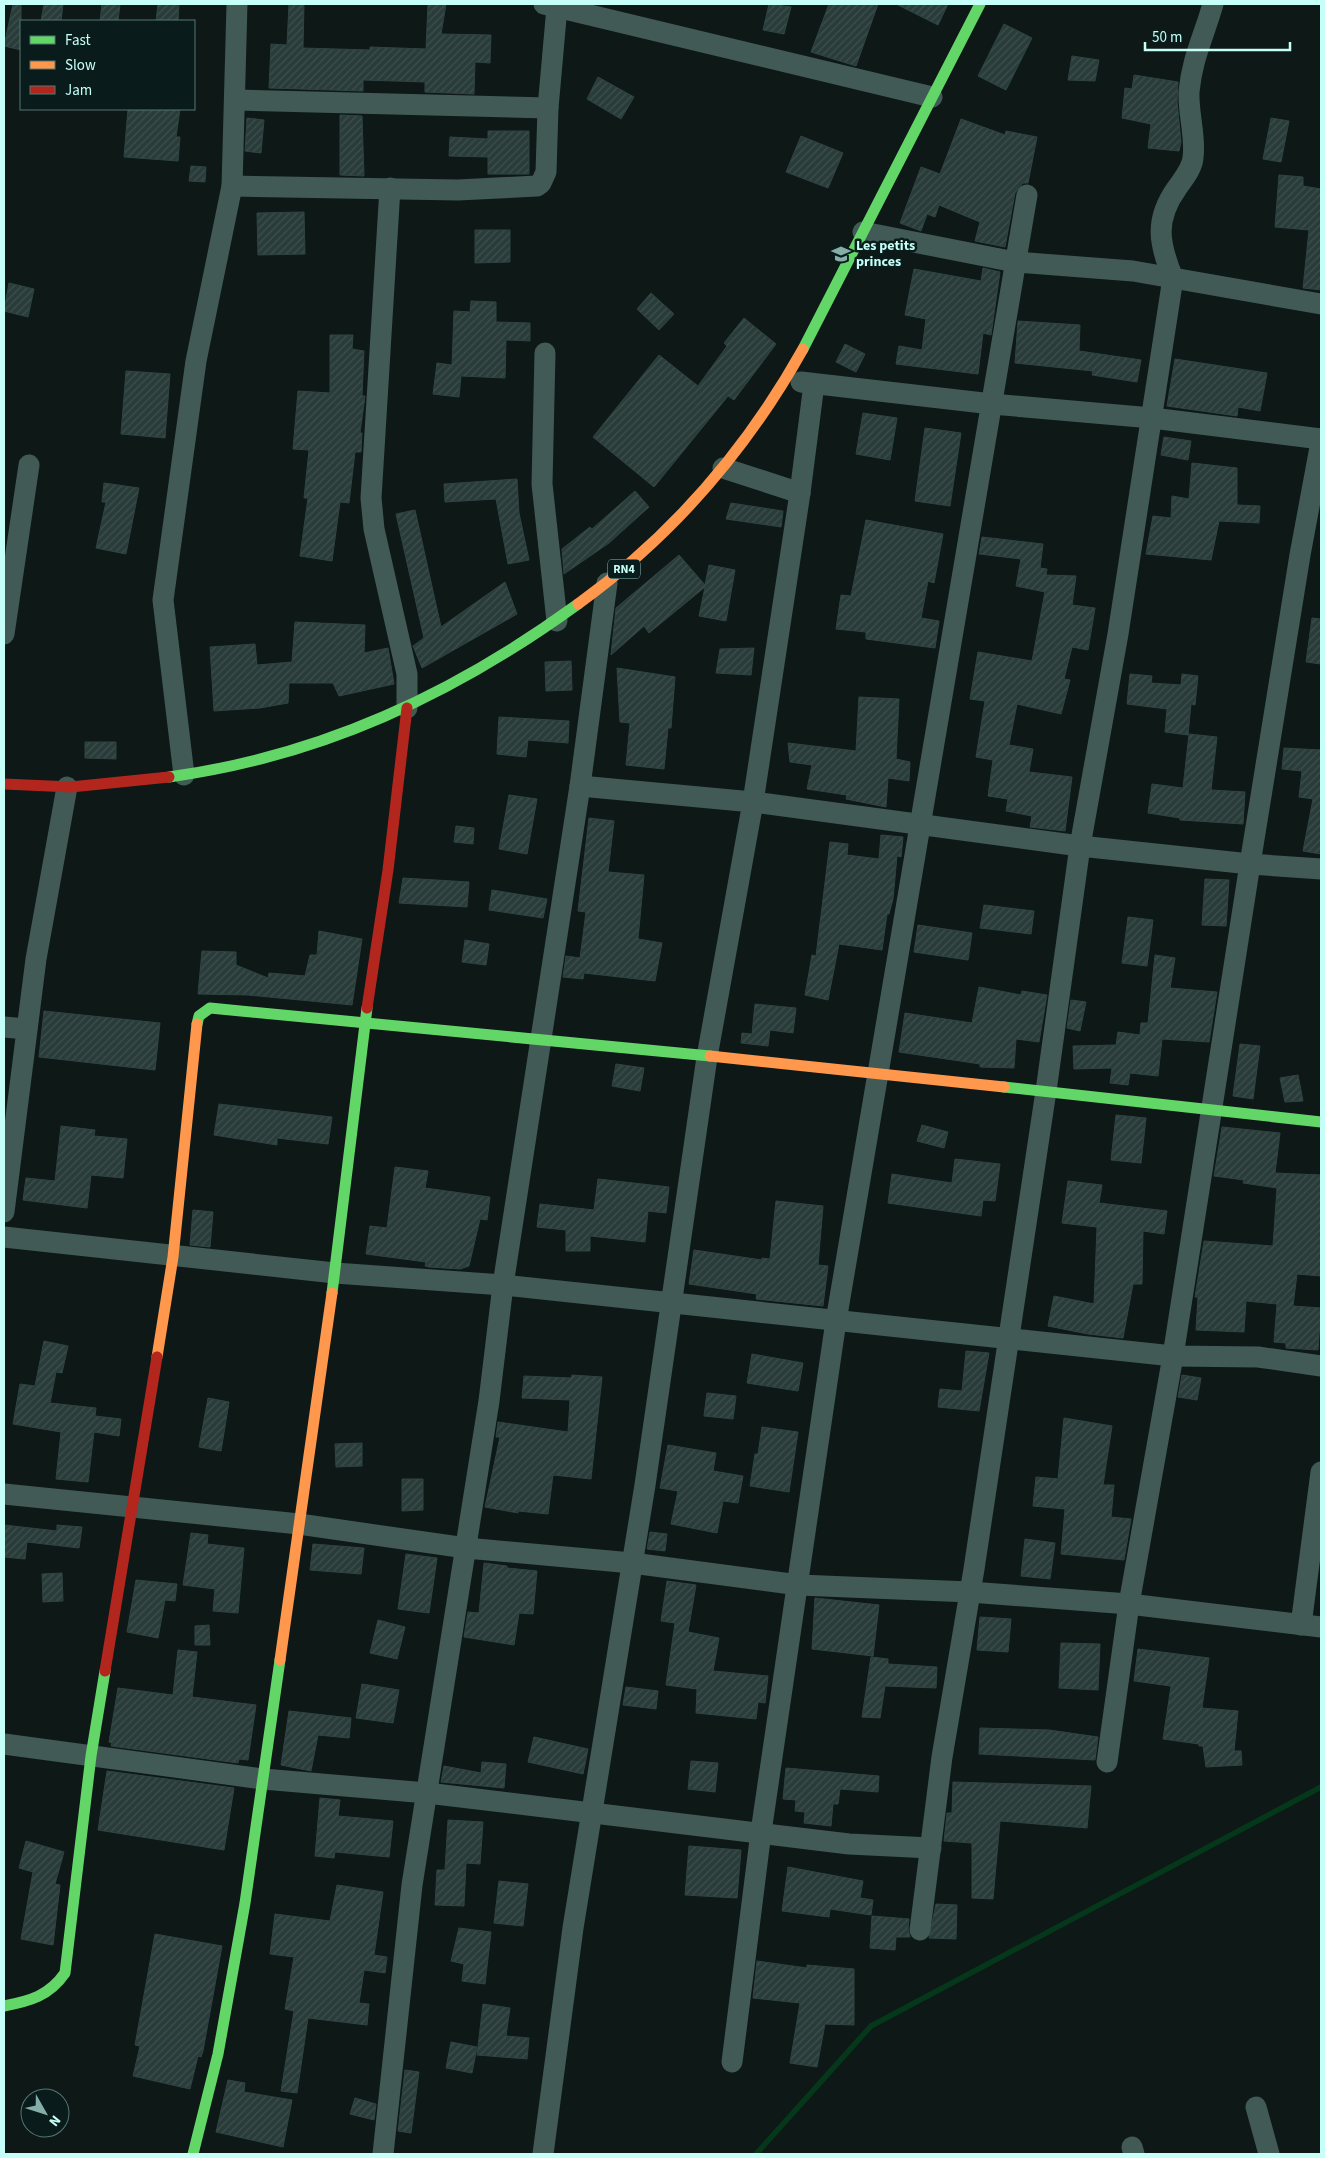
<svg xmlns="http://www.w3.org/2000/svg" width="1325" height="2158" font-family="'Source Sans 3',sans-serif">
  <defs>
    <pattern id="building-hatch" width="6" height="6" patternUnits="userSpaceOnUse" patternTransform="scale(1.25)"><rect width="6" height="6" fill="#2a3c3a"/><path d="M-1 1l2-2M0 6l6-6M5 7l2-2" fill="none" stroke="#3e504e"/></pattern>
  </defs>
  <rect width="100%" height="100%" fill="#0d1817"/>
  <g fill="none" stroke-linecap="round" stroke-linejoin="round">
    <path stroke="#05381a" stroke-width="5.5" d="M756,2154L871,2026L1321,1787"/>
  </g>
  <g fill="url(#building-hatch)" stroke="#2e4443">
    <path d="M13,4H21V50L4,46Z"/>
    <path d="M44,4H63L61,21H41Z"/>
    <path d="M102,4H120L118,21H100Z"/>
    <path d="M158,4H179L178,21H156Z"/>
    <path d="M289,4H304L303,48L370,50V47L426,49L428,4H446L441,34L491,35L490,63L475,62L474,94L425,92V82L363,80V91L269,88L271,44L287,45Z"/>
    <path d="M769,4L791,7L784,34L763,30Z"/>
    <path d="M829,4H878L856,66L811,52Z"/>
    <path d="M896,4H948L938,25Z"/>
    <path d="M1004,24L1032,38L1006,90L978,76Z"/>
    <path d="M1072,56L1099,60L1095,81L1068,80Z"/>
    <path d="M1134,75L1178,82L1177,101L1181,142L1179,151L1148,148L1151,124L1122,118L1125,88L1132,89Z"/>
    <path d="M598,77L634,97L621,119L587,99Z"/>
    <path d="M128,109H180L176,137H180L178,161L124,157Z"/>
    <path d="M340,115L362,116L364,176L340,175Z"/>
    <path d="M247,118L264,120L261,153L245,151Z"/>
    <path d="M1271,118L1289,121L1281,162L1263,159Z"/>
    <path d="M961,119L1005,135L1006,131L1037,137L1028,183H1023L1015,193L1005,247L975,241L980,222L939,205L935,217L927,214L921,231L900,223L921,167L940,174Z"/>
    <path d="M488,131H529V174H488V157L449,156L450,137L488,139Z"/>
    <path d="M801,136L843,153L828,188L786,172Z"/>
    <path d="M191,166L206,167L205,182L189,181Z"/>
    <path d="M1279,175L1303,177V186L1321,189V290L1303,288L1309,230L1275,227Z"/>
    <path d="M304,212L305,254L258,255L257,213Z"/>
    <path d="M475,230H510V262L475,263Z"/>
    <path d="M983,268L1000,272L991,335L983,333L978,374L896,364L899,346L922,350L926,319L905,315L914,269L981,281Z"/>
    <path d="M9,283L34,289L28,317L4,311Z"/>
    <path d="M651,293L674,314L659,330L637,309Z"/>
    <path d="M471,301L496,302V322L530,323V341L506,340L505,378L461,376L459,397L433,394L437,363L452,365L454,311L470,312Z"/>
    <path d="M744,318L776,344L734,400L728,396L654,487L593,437L659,355L698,386L727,346L724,343Z"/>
    <path d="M1018,321L1080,325L1079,351L1141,360L1137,382L1092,375L1093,371L1015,363Z"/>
    <path d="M330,335H353L352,349L364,351L362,396H365L360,433H362L361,452H355L349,503L340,502L332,561L300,556L308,498H304L309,450L293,449L298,391L330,393Z"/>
    <path d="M845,344L865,354L856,372L836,362Z"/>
    <path d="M1175,359L1267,373L1260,411L1238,407L1237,416L1167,406Z"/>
    <path d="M126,371L170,374L165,438L121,434Z"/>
    <path d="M863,413L897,418L890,460L856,454Z"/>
    <path d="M925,428L961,433L950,506L915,501Z"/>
    <path d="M1164,437L1191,441L1188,460L1161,455Z"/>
    <path d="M1192,463L1237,468V505L1260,506L1259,523L1219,521L1211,560L1146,554L1153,516L1171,518L1172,496L1189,499Z"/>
    <path d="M517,479L519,513L529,560L508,564L496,499L445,502L444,484Z"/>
    <path d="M104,483L139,488L126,554L96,548L106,502H102Z"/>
    <path d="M635,491L649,507L609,543L564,574L562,549L590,527L592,529Z"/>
    <path d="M731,503L783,511L781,527L726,519Z"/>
    <path d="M415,510L441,627L505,582L517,614L422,668L413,646L424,638L396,514Z"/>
    <path d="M866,520L943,534L934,583L928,581L921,618L939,621L935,648L866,639V632L836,629L841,595L851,596Z"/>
    <path d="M982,537L1043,544L1040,568L1047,569L1046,575L1076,576L1072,605L1095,608L1088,650L1072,647L1064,679L1070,680L1061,714L1017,704L1009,745L1033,749L1029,772L1072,777L1065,831L1030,827L1032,816L1006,811L1008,799L988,796L993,760L976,757L985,701L970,699L978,652L1032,661L1045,592L1016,586L1021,559L979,554Z"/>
    <path d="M679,555L705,585L709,565L735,570L726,621L699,616L705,587L649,633L644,626L611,655L616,608Z"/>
    <path d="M1312,618L1321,619V664L1306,662Z"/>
    <path d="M295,622L365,625L364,653L388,648L394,684L339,696L333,683H289L288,703L260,708L214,711L210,647L255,644L257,665L292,662Z"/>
    <path d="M754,648L751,675L716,673L720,649Z"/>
    <path d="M571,661L572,690L546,691L545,662Z"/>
    <path d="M617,668L675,677L671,728H668L664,769L626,765L630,723L620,722Z"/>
    <path d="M1130,674L1152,676L1151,683L1181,685L1182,674L1198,676L1195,705L1191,704L1188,735L1165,732L1167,709L1127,704Z"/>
    <path d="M859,697L899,699L896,759L910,762L909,781L888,778L886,807L846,799L847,795L807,789L812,765L790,762L788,743L856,751Z"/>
    <path d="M499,717L569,721L568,743L528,740L526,757L497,754Z"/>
    <path d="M1189,734L1217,737L1211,790L1245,792L1243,824L1180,820V818L1148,813L1152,784L1183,788Z"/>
    <path d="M85,742H116V759L85,758Z"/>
    <path d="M1284,748L1321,750V854L1303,851L1313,799L1299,797L1302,771L1282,769Z"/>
    <path d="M509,795L537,799L527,854L499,849Z"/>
    <path d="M589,818L614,821L608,872L644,875L638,939L662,943L655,981L584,973L583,979L563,977L566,956L580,958L586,912L578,911Z"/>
    <path d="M456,826L474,828L473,844L454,842Z"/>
    <path d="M881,835L903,837L901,857L897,856L893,899L889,914H887L882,950L839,944L828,1000L805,995L812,955L816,956L830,842L848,844L847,855L879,859Z"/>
    <path d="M403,878L469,882L467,907L399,903Z"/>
    <path d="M1205,879L1229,880L1226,926L1202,925Z"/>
    <path d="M492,890L547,899L543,918L489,910Z"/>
    <path d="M984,905L1034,911L1031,934L980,928Z"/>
    <path d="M1128,917L1153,920L1147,966L1122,963Z"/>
    <path d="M918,925L972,933L968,960L914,952Z"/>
    <path d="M319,931L362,939L352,1005L248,995L198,994L202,951L236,952V965L268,978L269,973L305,976L310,955H317Z"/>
    <path d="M465,940L489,944L486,965L462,962Z"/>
    <path d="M1155,955L1175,958L1170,988L1217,992L1209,1042L1162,1039L1158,1076L1130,1073L1128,1085L1110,1083L1112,1068L1074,1069L1073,1046L1116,1045L1118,1032L1140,1035L1141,1023H1148Z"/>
    <path d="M979,987L1021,995L1022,991L1047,995L1039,1042L1016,1039L1014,1068L980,1067V1064L899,1052L905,1013L972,1023Z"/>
    <path d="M1071,1000L1086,1002L1080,1031L1067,1028Z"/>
    <path d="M755,1004L796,1008L793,1033L770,1030L768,1046L741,1043L742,1033L752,1034Z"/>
    <path d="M44,1011L160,1023L155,1070L39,1057Z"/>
    <path d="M1240,1044L1260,1046L1253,1099L1233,1096Z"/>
    <path d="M616,1064L644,1068L640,1091L612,1086Z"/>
    <path d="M1298,1075L1303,1101L1285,1102L1280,1078Z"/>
    <path d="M219,1104L332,1117L328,1144L277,1138V1145L214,1135Z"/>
    <path d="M1116,1115L1146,1118L1141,1163L1111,1160Z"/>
    <path d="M922,1125L948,1132L944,1148L917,1141Z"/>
    <path d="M61,1126L95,1130L94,1136L127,1139L123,1178L91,1175L87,1208L23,1200L26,1178L55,1181Z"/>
    <path d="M1222,1127L1280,1133L1275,1173L1321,1175V1276L1297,1274L1293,1306L1321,1308L1318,1350L1286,1348V1343L1274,1342L1277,1304L1246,1301L1244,1332L1196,1330L1198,1297H1195L1204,1241L1273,1246L1277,1188L1243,1183L1244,1180L1214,1176Z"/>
    <path d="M955,1159L1000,1164L995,1201L983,1200L981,1216L888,1203L892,1174L952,1183Z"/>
    <path d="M395,1167L428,1171L425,1188L490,1197L487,1220L480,1219L469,1266L460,1269L429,1267L425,1266L426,1262L366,1254L370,1226L387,1228Z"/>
    <path d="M598,1179L669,1187L666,1213L648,1211L645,1242L590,1236V1251H566V1230L537,1227L540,1204L594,1210Z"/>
    <path d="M1068,1181L1102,1185L1099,1203L1167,1211L1164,1234L1143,1231L1142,1284H1133L1123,1338L1088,1334L1048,1326L1054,1296L1094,1304L1097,1227L1062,1223Z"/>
    <path d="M776,1201L823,1206L818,1265L828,1266L823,1306L756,1299L757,1294L689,1284L694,1250L762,1260V1258L770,1259Z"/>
    <path d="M193,1210L213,1212L210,1247L190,1245Z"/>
    <path d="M44,1341L68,1346L62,1373L56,1372L50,1403L96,1408L95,1416L121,1419L119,1436L94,1432L88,1482L56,1479L61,1432L13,1424L20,1384L35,1386Z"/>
    <path d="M966,1351L989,1353L979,1411L938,1407L940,1389L962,1391Z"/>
    <path d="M752,1354L803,1363L798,1391L747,1383Z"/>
    <path d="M572,1375L602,1377L591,1479L553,1475L548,1514L518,1511V1513L485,1507L500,1437H496L498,1422L568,1432L570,1400L522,1398L524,1376L571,1378Z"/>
    <path d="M1182,1375L1201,1378L1197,1400L1178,1397Z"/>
    <path d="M707,1393L736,1396L733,1419L704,1416Z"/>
    <path d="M208,1398L229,1402L221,1451L199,1447Z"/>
    <path d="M1064,1418L1112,1426L1103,1485H1114L1111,1517L1131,1519L1124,1560L1061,1554L1065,1509L1033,1506L1036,1477L1058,1479Z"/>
    <path d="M762,1427L798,1432L789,1492L750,1486L755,1454H758Z"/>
    <path d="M362,1443V1466L336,1467L335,1444Z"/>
    <path d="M668,1445L716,1453L713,1471L743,1476L738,1503L723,1501L717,1533L671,1524L678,1491L660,1488Z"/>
    <path d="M402,1479H423V1510L402,1511Z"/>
    <path d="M4,1525L57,1531V1525L82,1527L79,1548L27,1542L25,1559L4,1557Z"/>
    <path d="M650,1532L667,1534L665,1551L647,1549Z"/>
    <path d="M191,1533L208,1535L207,1544L244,1548L238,1613L213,1611L215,1589L183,1585Z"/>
    <path d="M1025,1539L1055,1543L1050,1579L1021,1576Z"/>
    <path d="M313,1544L364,1548L361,1574L310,1570Z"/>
    <path d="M406,1554L437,1558L429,1613L398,1609Z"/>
    <path d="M484,1563L507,1566V1568L537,1571L533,1614L519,1613L514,1645L464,1637L468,1612L479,1613Z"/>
    <path d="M62,1573L63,1601L43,1602L42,1574Z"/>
    <path d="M136,1580L177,1584L175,1601L165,1600L158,1638L127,1632Z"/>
    <path d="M667,1581L696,1585L688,1632L719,1638L713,1671L768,1676L765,1703L758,1702L756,1719L696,1713L697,1689L666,1685L675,1623L661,1621Z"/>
    <path d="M815,1598L879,1605L873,1656L812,1649Z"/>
    <path d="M980,1617L1011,1619L1008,1652L977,1650Z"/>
    <path d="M378,1620L405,1627L397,1659L370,1653Z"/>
    <path d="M209,1625L210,1645H195V1626Z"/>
    <path d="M1061,1643L1100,1644L1098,1690L1059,1688Z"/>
    <path d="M1138,1649L1209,1658L1202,1708L1238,1711L1234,1751H1241L1242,1765L1206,1767L1203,1746H1199V1744L1163,1739L1171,1686L1134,1681Z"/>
    <path d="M178,1650L197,1652L192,1697L256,1705L248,1760L239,1759L238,1763L111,1746L112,1743L109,1742L118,1688L173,1695Z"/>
    <path d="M871,1657L888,1659V1664L937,1667L936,1688L885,1686L880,1718L862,1717Z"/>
    <path d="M362,1684L399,1690L393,1723L356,1718Z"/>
    <path d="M626,1687L658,1691L656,1709L623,1705Z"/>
    <path d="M289,1711L351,1718L349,1738L318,1735L311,1771L281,1765Z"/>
    <path d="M980,1728L1049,1730L1098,1737L1095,1760L979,1754Z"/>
    <path d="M534,1737L588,1749L583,1774L528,1762Z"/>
    <path d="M691,1761L718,1763L715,1792L688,1789Z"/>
    <path d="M482,1762L506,1764L504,1788L441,1782L444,1766L481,1773Z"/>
    <path d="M786,1768L879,1776L878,1792L840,1789L838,1804H833L831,1826L804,1823L805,1812L795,1811L796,1800L783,1799Z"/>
    <path d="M107,1771L234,1788L224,1850L98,1830Z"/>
    <path d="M953,1782L1091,1786L1087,1828L1000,1821L993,1899L972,1898V1843L944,1841L947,1813H952Z"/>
    <path d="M320,1798L340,1800L338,1816L393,1821L389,1857L335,1852L334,1858L315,1856Z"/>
    <path d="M448,1820L483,1822L480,1864L466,1863L464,1906L435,1905L437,1870H445Z"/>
    <path d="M26,1841L64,1852L55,1884L60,1885L53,1945L21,1939L33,1872L19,1868Z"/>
    <path d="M689,1846L741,1850L737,1898L685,1895Z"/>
    <path d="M788,1867L863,1881L860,1898L873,1900L871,1915L830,1909L829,1917L782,1911Z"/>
    <path d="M499,1881L528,1884L523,1926L494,1923Z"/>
    <path d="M337,1885L383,1892L374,1955L387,1957L385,1973L364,1970L359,2003L369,2004L367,2025L308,2018L297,2093L281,2091L294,2011L285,2009L294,1957L270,1954L275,1914L330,1921Z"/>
    <path d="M936,1904L957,1905L956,1939L929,1938Z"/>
    <path d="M872,1916L909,1919L908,1929L910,1937H896L895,1950L870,1948Z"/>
    <path d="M459,1928L491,1932L485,1984L462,1981L464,1964L451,1961Z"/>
    <path d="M155,1934L222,1946L203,2051L201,2057L198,2056L190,2089L133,2076L140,2046L135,2045Z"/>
    <path d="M757,1961L807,1968V1965L854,1969V2025L825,2024L817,2067L790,2063L800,2003L753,1998Z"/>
    <path d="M483,2004L510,2008L506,2036L529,2038L527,2059L477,2055Z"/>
    <path d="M451,2042L477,2047L472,2073L446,2068Z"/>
    <path d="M405,2070L419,2072L411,2133L398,2131Z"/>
    <path d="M228,2080L245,2083L244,2092L292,2100L283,2147L216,2132Z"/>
    <path d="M355,2098L376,2104L374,2120L350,2114Z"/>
  </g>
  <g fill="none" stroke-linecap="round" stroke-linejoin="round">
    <g stroke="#415a55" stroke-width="21">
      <path d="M544,4L932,97"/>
      <path d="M235,100L548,108"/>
      <path d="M232,186L458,190L537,186L541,183L546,172L548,108L557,7"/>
      <path d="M390,188L371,498L374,529L407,674V708"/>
      <path d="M863,232L1015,262L1133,271L1321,304"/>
      <path d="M545,353L542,484L557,621"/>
      <path d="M801,382L992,404L1152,418L1321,439"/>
      <path d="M723,468L800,493"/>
      <path d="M4,634L29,465"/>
      <path d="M184,775L163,600L196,361L232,186L237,4"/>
      <path d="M580,786L753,802L1080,846L1250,864L1321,869"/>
      <path d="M4,1027L26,1029"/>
      <path d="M4,1212L36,959L67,787"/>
      <path d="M4,1237L335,1273L503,1285L1173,1356L1258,1357L1321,1366"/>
      <path d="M4,1494L299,1524L466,1548L632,1563L799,1585L970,1592L1129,1604L1321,1627"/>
      <path d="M1301,1625L1321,1472"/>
      <path d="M4,1744L263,1779L427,1793L849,1844L931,1848"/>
      <path d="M1107,1762L1129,1604L1173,1356L1250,864L1300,555L1321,442"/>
      <path d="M920,1930L942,1757L974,1569L1046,1091L1080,846L1118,634L1173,278C1159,244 1154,220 1177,188C1183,179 1192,169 1193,158C1196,136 1188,114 1189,92C1192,58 1204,36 1213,4"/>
      <path d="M732,2062L761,1832L836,1321L1027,195"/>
      <path d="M1256,2107L1269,2154"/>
      <path d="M1132,2147L1134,2154"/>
      <path d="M383,2154L412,1885L489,1401L503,1285L580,786L607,583"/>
      <path d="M543,2154L573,1928L645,1485L707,1057L753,802L800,493L814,384"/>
    </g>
    <g stroke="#63d668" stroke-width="11">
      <path d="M803,349L980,4"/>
      <path d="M169,777C322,756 454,694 578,604"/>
      <path d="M197,1024L199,1016L210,1008L710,1056"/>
      <path d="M1004,1087L1321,1122"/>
      <path d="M332,1293L367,1008"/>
      <path d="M4,2006C30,2001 49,1996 65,1973L91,1756L105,1671"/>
      <path d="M193,2154L218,2054L245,1903L280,1660"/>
    </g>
    <g stroke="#ff974d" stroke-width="11">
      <path d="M578,604C671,537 747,449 803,349"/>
      <path d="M710,1056L1004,1087"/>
      <path d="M157,1357L173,1257L197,1024"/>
      <path d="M280,1660L332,1293"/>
    </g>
    <g stroke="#b3261e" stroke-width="11">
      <path d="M4,784L71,787L169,777"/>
      <path d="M367,1008L388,870L407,708"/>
      <path d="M105,1671L157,1357"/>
    </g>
  </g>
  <defs>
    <g id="school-bare" transform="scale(1.5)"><path d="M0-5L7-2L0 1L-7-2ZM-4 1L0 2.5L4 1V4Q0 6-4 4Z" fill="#85aea9" stroke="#091c1b" stroke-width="2.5" paint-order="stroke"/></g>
  </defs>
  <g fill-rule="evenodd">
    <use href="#school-bare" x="841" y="254"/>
  </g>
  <g text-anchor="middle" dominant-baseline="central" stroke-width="5" stroke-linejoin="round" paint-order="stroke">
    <rect fill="#091c1b" stroke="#8dbbb6" stroke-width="1" x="608" y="559.5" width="32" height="19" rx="4"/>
    <g font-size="12" font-weight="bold" fill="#c5fff8">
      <text x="624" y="569">RN4</text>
    </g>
    <g font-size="14" font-weight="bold" fill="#c5fff8" stroke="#091c1b" text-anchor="start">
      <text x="856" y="246">Les petits<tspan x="856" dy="16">princes</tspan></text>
    </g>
  </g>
  <rect width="1325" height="2158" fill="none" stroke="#c5fff8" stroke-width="10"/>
  <rect x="20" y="20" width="175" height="90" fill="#091c1b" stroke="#547773"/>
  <rect x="30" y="36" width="25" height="8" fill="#63d668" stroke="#547773"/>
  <text x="65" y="45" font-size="15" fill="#c5fff8">Fast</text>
  <rect x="30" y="61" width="25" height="8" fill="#ff974d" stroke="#547773"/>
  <text x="65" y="70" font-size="15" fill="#c5fff8">Slow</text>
  <rect x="30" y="86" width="25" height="8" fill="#b3261e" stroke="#547773"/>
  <text x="65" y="95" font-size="15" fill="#c5fff8">Jam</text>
  <g transform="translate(45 2113) rotate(129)"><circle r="24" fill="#091c1b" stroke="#547773"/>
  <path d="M0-4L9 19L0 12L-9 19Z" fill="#85aea9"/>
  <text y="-8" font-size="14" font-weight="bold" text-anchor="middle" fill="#c5fff8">N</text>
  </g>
  <path d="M1145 42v8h145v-8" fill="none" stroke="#c5fff8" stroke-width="2.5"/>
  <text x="1152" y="42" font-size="15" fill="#c5fff8" stroke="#091c1b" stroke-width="4" paint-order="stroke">50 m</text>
</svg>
